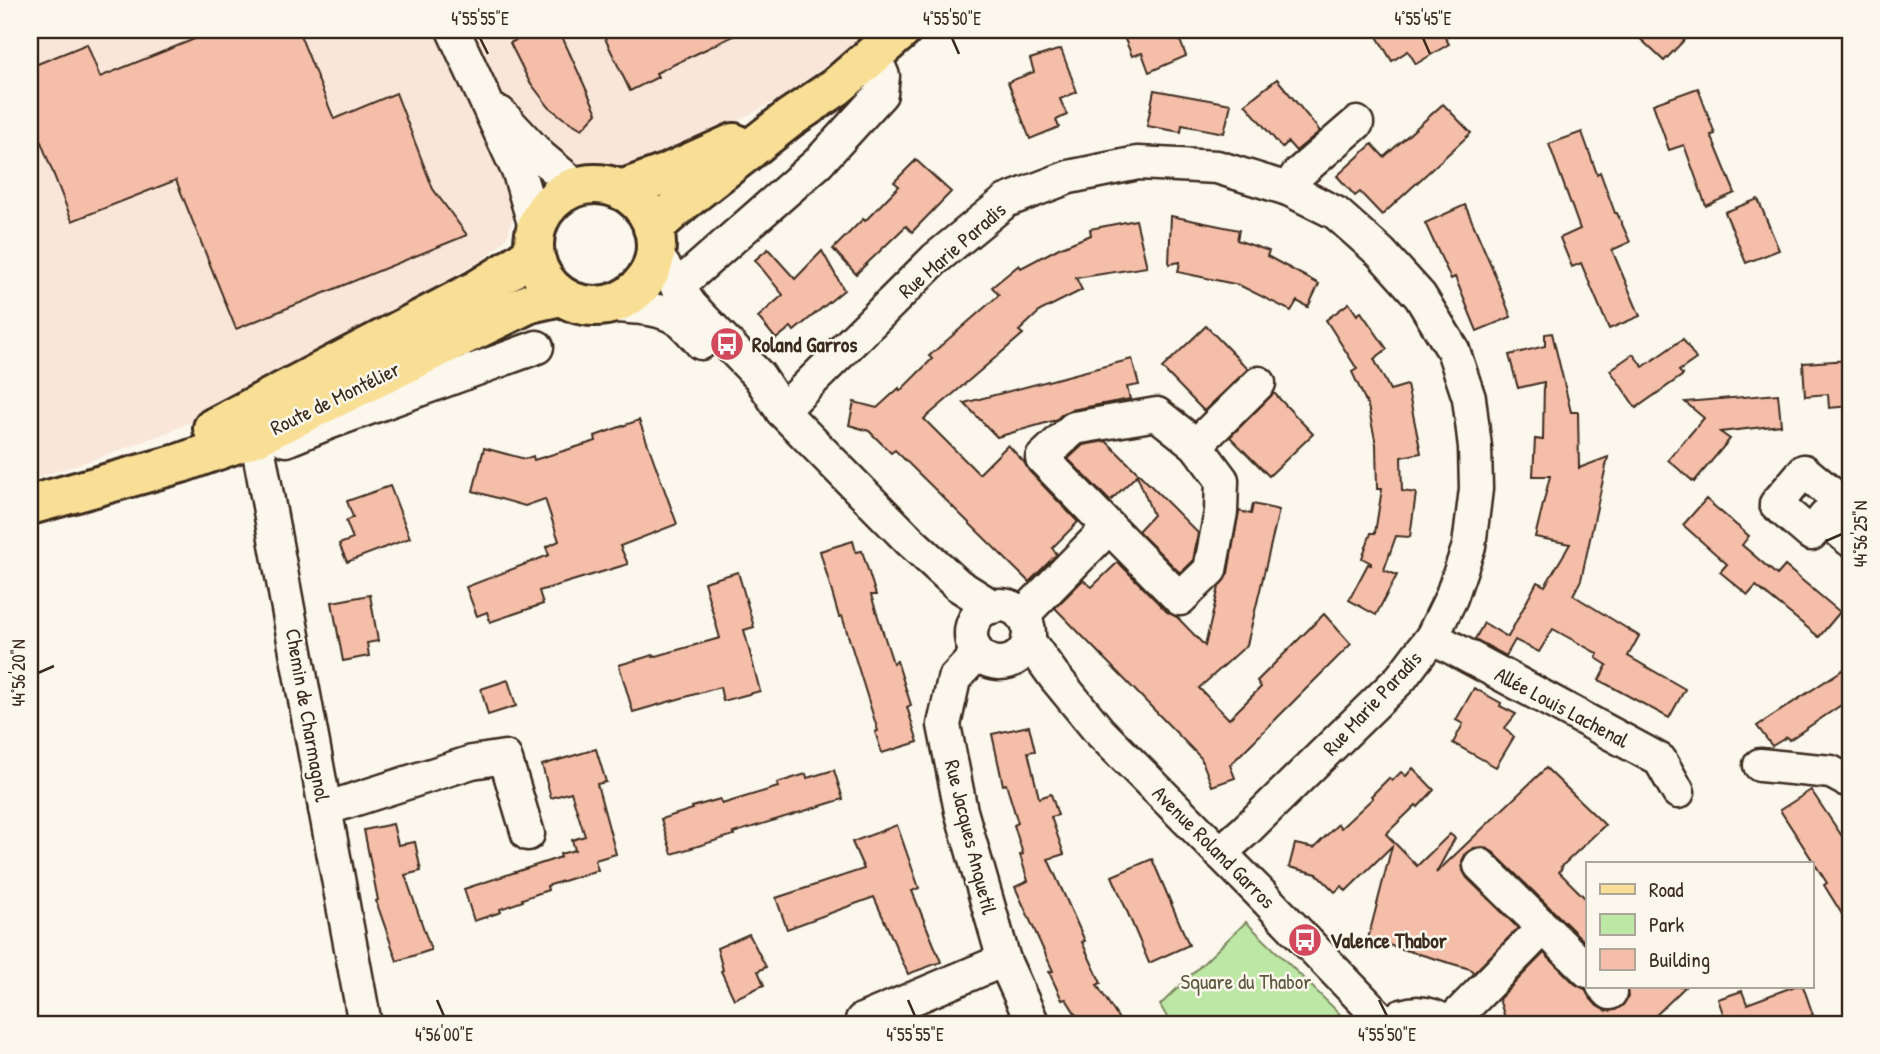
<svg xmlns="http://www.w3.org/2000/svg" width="1880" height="1054" font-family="'Patrick Hand',sans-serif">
  <rect width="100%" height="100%" fill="#fbf7ec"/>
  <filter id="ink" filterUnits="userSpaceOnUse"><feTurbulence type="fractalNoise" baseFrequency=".0143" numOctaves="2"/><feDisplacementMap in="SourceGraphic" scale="14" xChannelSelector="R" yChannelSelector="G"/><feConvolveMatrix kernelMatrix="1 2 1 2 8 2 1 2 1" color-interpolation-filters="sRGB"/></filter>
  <g filter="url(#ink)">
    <path fill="#f9e6d8" d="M30,30H869L846,51L779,99L635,174L587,163L549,183L511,222L509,233L503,242L485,258L245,398L168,432L104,456L30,480Z"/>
    <path fill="#bde7a4" stroke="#7c8861" stroke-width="2" d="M1246,922L1346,1020L1345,1024H1171L1160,1005Z"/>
    <g fill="#f5bea9" stroke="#3b2a1e" stroke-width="2">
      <path d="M217,30H298L334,119L396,93L433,189L467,235L236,329L176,180L72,221L30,114V67L87,44L100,77Z"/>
      <path d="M519,30H559L597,113L582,129L563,118L549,107L529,81L510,43L522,37Z"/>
      <path d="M601,30H746L656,73L658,77L630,91Z"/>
      <path d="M1121,30H1176L1186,56L1149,72L1142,53L1132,56Z"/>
      <path d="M1373,30H1443L1441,31L1449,44L1416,64L1408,51L1392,61Z"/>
      <path d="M1631,30H1694L1664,61Z"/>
      <path d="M1061,49L1077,92L1060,99L1067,115L1056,120L1059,127L1030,139L1008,82L1034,72L1030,59Z"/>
      <path d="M1277,79L1320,131L1296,151L1288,142L1282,148L1245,104Z"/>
      <path d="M1698,88L1715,134L1711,135L1735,193L1706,206L1684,145L1669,150L1653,104Z"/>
      <path d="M1154,90L1231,104L1224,133L1182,125L1181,132L1147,126Z"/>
      <path d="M1443,104L1471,133L1382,215L1360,192L1355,196L1337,176L1372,144L1384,157Z"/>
      <path d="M1582,132L1597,174L1600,172L1615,213H1617L1630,242L1612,250L1640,316L1609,329L1581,263L1572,267L1560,238L1580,229L1549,144Z"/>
      <path d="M916,160L951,192L912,232L906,226L856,274L833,249L863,219L865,221L899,186L894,182Z"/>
      <path d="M1758,199L1779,250L1746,263L1725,212Z"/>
      <path d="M1465,205L1491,265L1511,317L1477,331L1455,277L1451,279L1425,223Z"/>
      <path d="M1171,216L1239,230L1237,240L1269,251L1267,256L1319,284L1308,307L1297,301L1291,311L1239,285L1178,272L1180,262L1169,264Z"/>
      <path d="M1136,220L1147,267L1076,278L1082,290L1040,311L1019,331L1023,334L924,419L979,474L1008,445L1024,462L1029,471L1078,522L1052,548L1057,554L1029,582L895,450L891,453L869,431L849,425L854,402L877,408L899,388L900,391L932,359L929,356L999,295L992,287L1019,265L1021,268L1059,248L1091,235L1090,229Z"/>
      <path d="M768,249L795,279L822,251L844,290L794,331L791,327L776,339L758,317L783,295L755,260Z"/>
      <path d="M1349,303L1357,315L1361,312L1387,349L1374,359L1390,390L1407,385L1421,453L1401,457L1402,491L1416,493L1410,537L1396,536L1384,570L1397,575L1376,615L1349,600L1368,564L1371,565V563L1362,558L1371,533H1375L1382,489H1377L1376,444L1368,406L1352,372L1357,369L1326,320Z"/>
      <path d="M1206,326L1248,369L1204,411L1162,368Z"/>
      <path d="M1552,333L1571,412H1578L1579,468L1608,457L1581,580L1573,595L1639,636L1628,656L1685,689L1669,718L1599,680L1607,665L1596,658L1598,654L1553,629L1539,652L1515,640L1506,656L1475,639L1484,623L1508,637L1537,582L1545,586L1570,544L1535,537L1550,476H1533L1535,439L1543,440L1544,382L1518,388L1509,355L1545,346V334Z"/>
      <path d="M1683,339L1696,359L1679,371L1683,375L1636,408L1610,370L1633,354L1643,367Z"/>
      <path d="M1132,359L1139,385L1127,387L1130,399L1071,410L1062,414L1056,420L997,437L964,403Z"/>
      <path d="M1850,360V406L1829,408L1828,394L1805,396L1803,363Z"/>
      <path d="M1274,393L1313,434L1269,476L1230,437Z"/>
      <path d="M1778,394L1781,425L1720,432L1730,439L1694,482L1668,460L1704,418L1685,402Z"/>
      <path d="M639,420L677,524L620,546L628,564L539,591L543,604L490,622L487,612L477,616L466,587L549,555L546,547L559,541L545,499L525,506L473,491L484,448L525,459L533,456L534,460L596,441L595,436Z"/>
      <path d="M1106,441L1198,533L1193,561L1183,571L1179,572L1138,531L1153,515L1137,475L1110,501L1068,459L1083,445Z"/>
      <path d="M390,486L410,538L347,562L339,544L353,539L346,521L353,517L347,501Z"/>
      <path d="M1706,499L1749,536L1742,545L1777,575L1785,566L1840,612L1819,637L1756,586L1748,595L1720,572L1727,564L1683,525Z"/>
      <path d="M1253,504L1279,510L1247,645L1199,688L1229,719L1261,687L1257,681L1324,614L1351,644L1230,765L1235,778L1212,786L1201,758L1055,608L1083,580L1092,587L1118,562L1167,612L1177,617L1205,646L1219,587L1228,573L1239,511L1251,514Z"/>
      <path d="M853,541L856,552L862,551L876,595H871L893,663L897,661L911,705L907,707L918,742L882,753L875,732L878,731L842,616L839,617L820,551Z"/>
      <path d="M738,572L754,627L744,630L760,691L723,701L720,687L633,712L619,665L653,655V657L720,638L704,582Z"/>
      <path d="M370,595L378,641L367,643L369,656L343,661L332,602Z"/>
      <path d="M1850,665V699L1789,740L1787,737L1772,746L1757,726Z"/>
      <path d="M508,680L516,706L488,715L481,689Z"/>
      <path d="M1474,688L1501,703L1500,706L1516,714L1505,728L1514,737L1496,767L1453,743L1463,724L1456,720Z"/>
      <path d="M1029,726L1035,751L1028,752L1039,798L1051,794L1058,815L1051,817L1064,854L1048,859L1085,941L1082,942L1101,983L1097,985L1122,1024H1082L1066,999L1062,1000L1049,972L1053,971L1015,887L1028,881L1020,855L1023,854L1014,825L1018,823L1006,784L1003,785L992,734Z"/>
      <path d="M596,749L606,782L597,784L616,854L595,860L598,870L547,886L548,890L522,899L523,901L500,909L501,912L474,921L464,889L561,857L560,854L575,850L572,840L585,836L571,792L551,798L542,765Z"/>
      <path d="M1413,768L1434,790L1418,807L1416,805L1386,834L1417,866L1450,834L1455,838L1436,873L1546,768L1605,825L1561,867L1562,868L1559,872L1588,901V945L1493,852L1484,847L1474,848L1466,853L1462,861L1463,871L1467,878L1518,928L1474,973L1470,969L1368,939L1392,846L1346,891L1342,886L1335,892L1317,874L1289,867L1295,844L1314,848L1338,824L1341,828L1373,798L1371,796L1389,778L1392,781L1401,772L1406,776Z"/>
      <path d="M834,770L843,799L733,833L734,835L672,854L661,819L693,809L692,807L720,799L722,804L778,787L777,783L806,774L807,778Z"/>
      <path d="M1811,790L1850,848V927L1824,885L1827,883L1780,810Z"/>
      <path d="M393,824L398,845L415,842L421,871L405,875L431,950L397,961L376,901L378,900L364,830Z"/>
      <path d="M897,825L919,888L912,891L941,962L908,974L874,897L787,929L776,898L864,869L852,842Z"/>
      <path d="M1152,859L1189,945L1149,963L1112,876Z"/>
      <path d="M749,934L766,967L758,971L764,985L734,999L721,971L723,970L717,948Z"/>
      <path d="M1544,953L1575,984L1585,989L1590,998L1597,1006L1606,1011L1615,1010L1623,1005L1628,997L1626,986H1686L1647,1024H1507L1499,999Z"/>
      <path d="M1795,986H1803L1813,1015L1788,1024H1753L1750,1015L1726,1022L1718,999L1742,991L1747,1004Z"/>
    </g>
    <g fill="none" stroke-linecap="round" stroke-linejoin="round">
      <g stroke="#3b2a1e" stroke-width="37">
        <g id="minor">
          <path d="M453,30L519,173L536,230"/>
          <path d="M500,113L541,157L577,187"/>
          <path d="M1288,189L1298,174L1357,123"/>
          <path d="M655,253L691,306L759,376L782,411L909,540L958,585L993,607"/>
          <path d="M677,287L818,163L881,94L883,76L874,55"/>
          <path d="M606,305C630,308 657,306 677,319C686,324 694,335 701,343"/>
          <path d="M782,411L935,259L1006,201L1069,177L1138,163L1217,167L1288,189L1336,213L1381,253L1420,296L1453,350L1469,398L1475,447L1476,489L1469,546L1451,598L1432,637L1401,678L1245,831L1220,853"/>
          <path d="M257,413V436L259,452L365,1024"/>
          <path d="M286,440L328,423L537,347"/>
          <path d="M1804,471L1839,500L1811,534L1776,504Z"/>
          <path d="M1824,518L1850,540"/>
          <path d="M1109,527L1042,458L1074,428L1157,414L1196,445L1259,383"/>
          <circle cx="1000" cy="634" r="29"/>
          <path d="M1022,616L1109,527L1180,599L1210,570L1221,512L1222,480L1196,445"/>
          <path d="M1432,637L1660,760L1678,792"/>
          <path d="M1028,640L1054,676L1099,731L1260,893L1386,1024"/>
          <path d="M978,653L954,679L944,725L961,811L1004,960L1033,1024"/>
          <path d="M1760,765L1831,772L1844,779"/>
          <path d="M325,809L472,762L505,757L528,834"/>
          <path d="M1480,865L1588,971"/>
          <path d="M1603,986L1610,993"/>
          <path d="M862,1020L1004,960"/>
          <path d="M1388,1024C1408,1009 1429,1010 1449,1024"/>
          <path d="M1449,1024L1543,928"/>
        </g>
      </g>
      <g stroke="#3b2a1e" stroke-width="44">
        <g id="major">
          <circle cx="595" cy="245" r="61"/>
          <path d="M621,190L665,174L734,143"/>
          <path d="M653,228L684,201L790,118L836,87L902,30"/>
          <path d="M213,428L477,290L511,269L534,252"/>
          <path d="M30,505L181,463L257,436L530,303L561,296"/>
        </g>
      </g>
      <use href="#minor" stroke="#fbf7ec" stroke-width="32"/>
      <use href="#major" stroke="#f9df96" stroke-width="38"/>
    </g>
  </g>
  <path fill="none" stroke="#3b2a1e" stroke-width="2.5" d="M480,38L488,54M952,38L959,54M1423,38L1430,54M1826,541L1842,534M38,673L54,666M437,1000L444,1016M908,1000L915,1016M1379,1000L1387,1016"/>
  <defs>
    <g id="bus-disc" transform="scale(1.75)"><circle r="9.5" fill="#d1495b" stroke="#fbf7ec"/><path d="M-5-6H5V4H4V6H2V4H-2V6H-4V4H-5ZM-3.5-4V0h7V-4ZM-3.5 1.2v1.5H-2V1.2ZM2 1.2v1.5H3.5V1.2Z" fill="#fff"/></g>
  </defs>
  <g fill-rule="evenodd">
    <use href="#bus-disc" x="727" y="344"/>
    <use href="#bus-disc" x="1305" y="940"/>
  </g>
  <g text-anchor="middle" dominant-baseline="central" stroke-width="5" stroke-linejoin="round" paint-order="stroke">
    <g font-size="21" fill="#3b2a1e" stroke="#fbf7ec">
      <text transform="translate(952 250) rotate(-41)">Rue Marie Paradis</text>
      <text transform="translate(335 398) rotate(-26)">Route de Montélier</text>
      <text transform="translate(1372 703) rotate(-47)">Rue Marie Paradis</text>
      <text transform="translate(1562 707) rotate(28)">Allée Louis Lachenal</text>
      <text transform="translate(308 715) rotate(80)">Chemin de Charmagnol</text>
      <text transform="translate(971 837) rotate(76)">Rue Jacques Anquetil</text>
      <text transform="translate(1214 847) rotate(45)">Avenue Roland Garros</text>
    </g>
    <g font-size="21" font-weight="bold" fill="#3b2a1e" stroke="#fbf7ec" text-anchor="start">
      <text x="752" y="344">Roland Garros</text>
      <text x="1330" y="940">Valence Thabor</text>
    </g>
    <g font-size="21" fill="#5c5940" stroke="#fbf7ec">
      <text x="1246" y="981">Square du Thabor</text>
    </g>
  </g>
  <rect width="1880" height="1054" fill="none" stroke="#fbf7ec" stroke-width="77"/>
  <rect x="1586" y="862" width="228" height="126" fill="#fbf7ec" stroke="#aea59a" stroke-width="2"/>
  <rect x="1600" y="884" width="35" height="10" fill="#f9df96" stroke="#aea59a" stroke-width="2"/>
  <text x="1649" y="897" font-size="21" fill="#3b2a1e">Road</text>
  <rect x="1600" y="914" width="35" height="21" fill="#bde7a4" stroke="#aea59a" stroke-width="2"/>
  <text x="1649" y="932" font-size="21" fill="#3b2a1e">Park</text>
  <rect x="1600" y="949" width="35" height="21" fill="#f5bea9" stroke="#aea59a" stroke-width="2"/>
  <text x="1649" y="967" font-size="21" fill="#3b2a1e">Building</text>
  <rect x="38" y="38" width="1804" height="978" fill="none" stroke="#3b2a1e" stroke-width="2.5"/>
  <g font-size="18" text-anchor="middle" fill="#3b2a1e">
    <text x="480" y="25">4°55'55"E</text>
    <text x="952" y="25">4°55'50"E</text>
    <text x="1423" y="25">4°55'45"E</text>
    <text transform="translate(1861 534) rotate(-90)" y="6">44°56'25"N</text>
    <text transform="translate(19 673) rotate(-90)" y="6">44°56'20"N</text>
    <text x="444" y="1041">4°56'00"E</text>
    <text x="915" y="1041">4°55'55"E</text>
    <text x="1387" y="1041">4°55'50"E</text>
  </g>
</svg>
